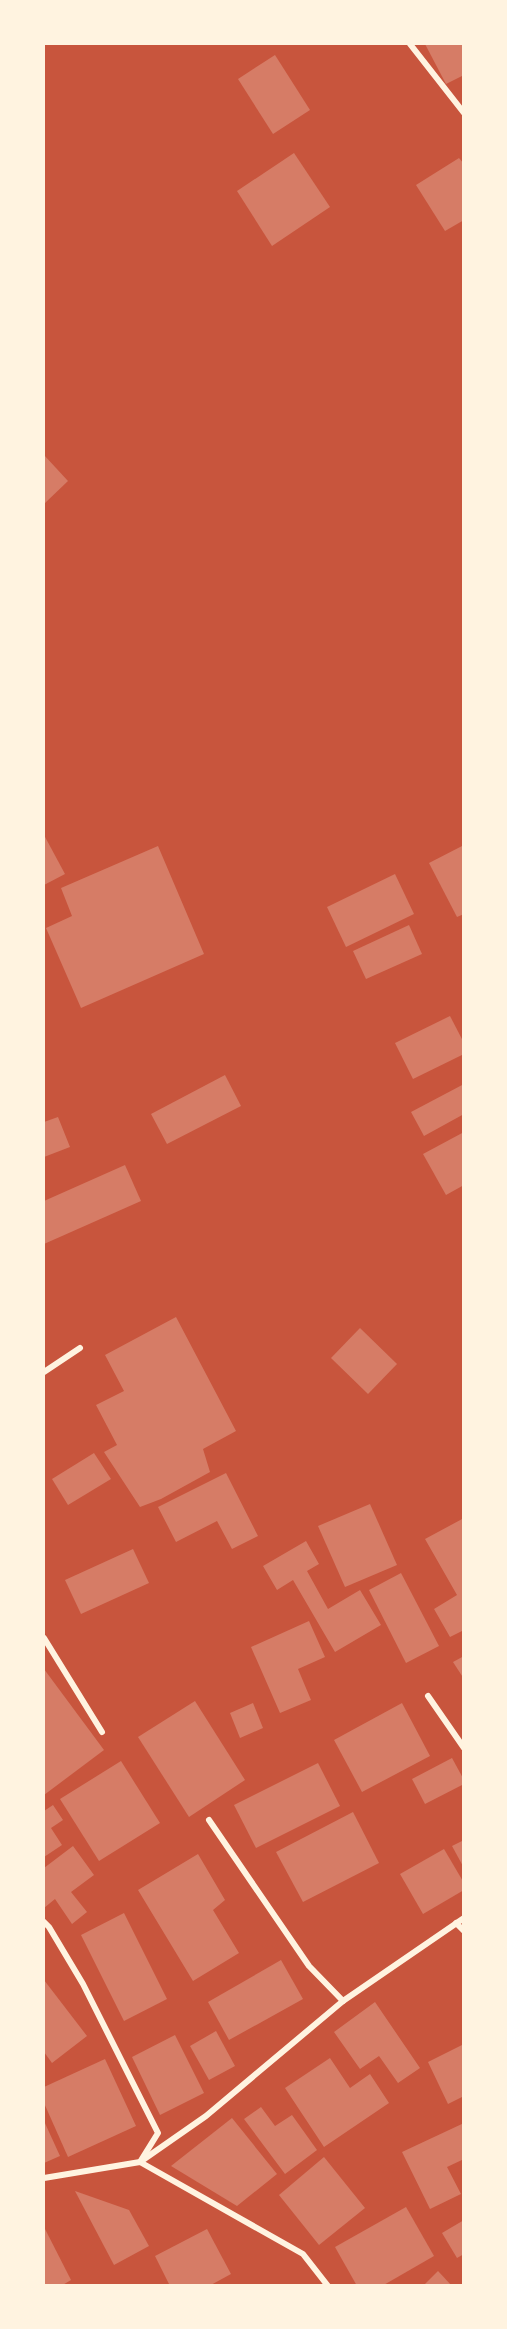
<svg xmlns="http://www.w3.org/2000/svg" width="507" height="2329" font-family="Barlow,sans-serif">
  <rect width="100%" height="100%" fill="#c8553d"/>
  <g fill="#d67c66">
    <path d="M425,44H464V75L446,84Z"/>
    <path d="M275,55L310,110L273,134L238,79Z"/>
    <path d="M294,153L330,207L272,246L237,191Z"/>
    <path d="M459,158L464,164V220L445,231L416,185Z"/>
    <path d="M44,455L68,481L44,504Z"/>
    <path d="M44,835L65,874L44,885Z"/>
    <path d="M464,845V914L457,917L429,863Z"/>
    <path d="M158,846L204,954L81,1008L46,928L72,916L61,888Z"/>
    <path d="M395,874L414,914L346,947L327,907Z"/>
    <path d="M409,925L422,954L366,979L353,951Z"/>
    <path d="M450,1016L464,1043V1054L413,1079L395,1043Z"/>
    <path d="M225,1075L241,1106L167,1144L151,1114Z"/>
    <path d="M464,1084V1114L424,1136L411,1112Z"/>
    <path d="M58,1117L70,1147L44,1157V1122Z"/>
    <path d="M464,1132V1185L446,1195L423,1154Z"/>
    <path d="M125,1165L141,1201L44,1244V1201Z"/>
    <path d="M176,1317L236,1431L203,1449L210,1472L161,1499L140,1507L104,1452L117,1445L96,1405L124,1391L105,1355Z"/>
    <path d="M360,1328L397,1364L368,1394L331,1358Z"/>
    <path d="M94,1453L111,1479L68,1505L52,1479Z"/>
    <path d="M226,1473L258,1536L232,1549L217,1521L176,1542L158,1507Z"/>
    <path d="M370,1504L397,1565L345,1587L318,1526Z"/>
    <path d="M464,1518V1630L450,1637L434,1609L457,1595L425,1539Z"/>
    <path d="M306,1541L319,1564L307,1571L328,1609L360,1590L381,1625L335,1652L293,1580L277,1590L263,1566Z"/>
    <path d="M133,1549L149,1583L81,1614L65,1580Z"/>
    <path d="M401,1573L439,1646L406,1663L369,1590Z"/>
    <path d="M309,1621L325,1657L298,1669L311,1700L280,1713L251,1647Z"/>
    <path d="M464,1656V1679L453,1662Z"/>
    <path d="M44,1669L104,1750L44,1795Z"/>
    <path d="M195,1701L245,1780L189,1817L138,1737Z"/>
    <path d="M253,1703L263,1728L240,1738L230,1713Z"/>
    <path d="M402,1703L430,1756L362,1792L334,1740Z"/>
    <path d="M452,1758L464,1780V1784L425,1804L412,1779Z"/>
    <path d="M121,1761L160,1823L99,1861L60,1799Z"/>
    <path d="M318,1763L340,1806L256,1848L234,1805Z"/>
    <path d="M53,1805L63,1820L51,1828L62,1845L44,1857V1811Z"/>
    <path d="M353,1812L379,1863L303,1902L276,1852Z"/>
    <path d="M464,1840V1868L452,1846Z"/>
    <path d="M73,1846L94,1875L71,1892L87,1912L72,1924L55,1899L44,1908V1868Z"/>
    <path d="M444,1849L464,1883V1890L423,1914L400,1874Z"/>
    <path d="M198,1854L225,1900L213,1910L239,1953L193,1981L138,1890Z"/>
    <path d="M124,1913L167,1999L124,2021L81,1935Z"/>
    <path d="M281,1960L303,1999L229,2040L208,2002Z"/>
    <path d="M44,1980L87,2036L52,2063L44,2052Z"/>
    <path d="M375,2002L420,2068L398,2083L379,2056L360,2069L334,2032Z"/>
    <path d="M216,2031L235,2066L209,2080L190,2046Z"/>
    <path d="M175,2035L204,2093L160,2115L132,2057Z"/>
    <path d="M464,2044V2096L448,2104L428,2062Z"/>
    <path d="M330,2058L350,2088L370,2074L389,2103L324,2147L285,2088Z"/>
    <path d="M105,2059L136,2126L68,2157L44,2103V2087Z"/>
    <path d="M261,2107L275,2126L292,2115L317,2150L285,2174L244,2119Z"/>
    <path d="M232,2118L277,2174L237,2206L171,2166Z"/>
    <path d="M44,2121L60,2156L44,2163Z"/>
    <path d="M464,2123V2159L447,2167L461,2194L430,2209L402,2152Z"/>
    <path d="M324,2157L365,2208L319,2245L279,2195Z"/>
    <path d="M75,2191L129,2210L149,2246L114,2265Z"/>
    <path d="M406,2207L434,2256L382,2286H357L335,2247Z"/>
    <path d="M464,2220V2254L457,2258L442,2233Z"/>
    <path d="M44,2227L71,2280L61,2286H44Z"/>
    <path d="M207,2229L231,2274L209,2286H170L155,2256Z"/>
    <path d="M438,2271L452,2286H423Z"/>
  </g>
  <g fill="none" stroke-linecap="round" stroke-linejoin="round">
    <g stroke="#fff3e0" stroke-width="6">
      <path d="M410,44L464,113"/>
      <path d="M44,1372L80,1348"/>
      <path d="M44,1638L102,1732"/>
      <path d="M428,1696L464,1748"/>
      <path d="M209,1820L309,1966L343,2001"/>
      <path d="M44,1922L49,1927L83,1984L158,2133L140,2162L303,2254L328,2286"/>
      <path d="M456,1923L464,1931"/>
      <path d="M44,2178L140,2162L206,2116L343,2001L464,1918"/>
    </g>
  </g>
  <rect width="507" height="2329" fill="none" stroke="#fff3e0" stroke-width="90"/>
</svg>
